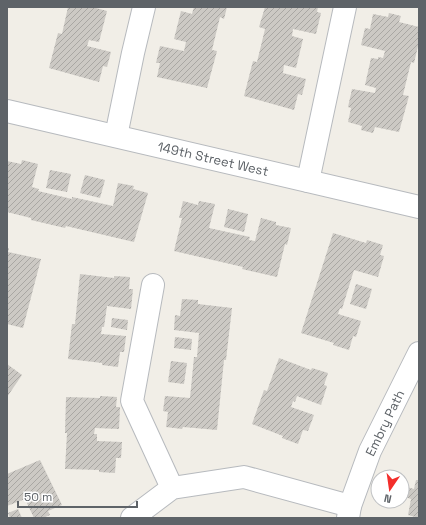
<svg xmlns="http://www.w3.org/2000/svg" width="426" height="525" font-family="'Space Grotesk',sans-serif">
  <defs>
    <pattern id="building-hatch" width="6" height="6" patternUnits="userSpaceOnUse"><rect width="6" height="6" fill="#ccc9c4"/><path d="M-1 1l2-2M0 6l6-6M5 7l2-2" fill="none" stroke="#a9a7a3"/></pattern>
  </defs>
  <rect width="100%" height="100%" fill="#f1eee7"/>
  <g fill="url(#building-hatch)">
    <path d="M68,7H96V8L107,11L99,42L89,40L87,46L111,52L107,67L103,66L99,82L49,68L58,33L62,34Z"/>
    <path d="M194,7H227L224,19L220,17L212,50L217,51L207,88L157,77L160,63H156L160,46L184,51L186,42L174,39L181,11L192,14Z"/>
    <path d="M265,7H318L317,12L321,13L316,34L293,29L292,36L303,39L296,68L284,65L283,73L306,79L302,95L298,94L294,110L244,96L253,61L257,62L265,29L259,27Z"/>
    <path d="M389,13L401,16L399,22L419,27V42L414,63L411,62L403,95L409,96L399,132L375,127L373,133L361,130L362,126L348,122L351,108L348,107L352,89L375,93L376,88L365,85L371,58L378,59V57L383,58L385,51L361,45L365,28L370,29L373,14L388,17Z"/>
    <path d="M22,160L38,164L32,187L39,189L38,191L72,199V197L113,206L118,183L134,186L133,189L148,193L134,242L66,226L65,228L31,220V218L7,212V161L21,164Z"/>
    <path d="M50,170L71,174L67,192L46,188Z"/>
    <path d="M85,175L105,180L100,198L80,193Z"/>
    <path d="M183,201L198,205L199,201L215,204L209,228L250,237L249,240L255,241L261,218L276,222V225L291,228L287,245L285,244L277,277L242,269L243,267L174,251L182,218H179Z"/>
    <path d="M228,209L248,214L244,232L224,227Z"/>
    <path d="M333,233L366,243L367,240L383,245L380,255L384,256L378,277L354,270L342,309L340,308L338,314L361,321L356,337L353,336L349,350L333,345L334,343L301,333Z"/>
    <path d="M7,248H9L8,252L41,259L23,328L7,324Z"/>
    <path d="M80,274L114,278V276L130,277L129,289H133L131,309L107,306L104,327H102L101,334L126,336L124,352H120L118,367L102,365V363L68,359L72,324H75Z"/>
    <path d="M356,284L372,289L366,309L350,304Z"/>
    <path d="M182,299L198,300V304L232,308L226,360H224L217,430L183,427L182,429L166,427L168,412L163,411L165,396L190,398L194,357H197L199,333L174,330L175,315L180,316Z"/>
    <path d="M112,318L128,320L127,330L111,327Z"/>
    <path d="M175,337L192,339L191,350L174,348Z"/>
    <path d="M279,358L311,370L312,368L328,373L324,385L327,386L321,405L297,396L295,402L293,401L291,407L314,415L308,431L303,430L298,444L282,438L283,436L252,424L264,390L267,391Z"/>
    <path d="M171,361L187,363L184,384L168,382Z"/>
    <path d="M7,364L22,375L7,397Z"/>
    <path d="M100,396L117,397L116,407H120L119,429L95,428L94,434H97V441L122,442L121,458H116L115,473L99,472V470L65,469L67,433H65L66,397L100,398Z"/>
    <path d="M40,460L62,505L48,511L50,515L43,518H34L25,499L7,506V474Z"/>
    <path d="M416,480H419V518L408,515L411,499L405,497L407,487L414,489Z"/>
    <path d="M18,509L22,518H10L8,513Z"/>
  </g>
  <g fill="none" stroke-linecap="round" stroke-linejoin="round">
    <g stroke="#b7babe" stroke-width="24">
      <g id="minor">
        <path d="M7,111L419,207"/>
        <path d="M116,136L133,53L144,7"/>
        <path d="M308,181L345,7"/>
        <path d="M153,285L132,401L172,488"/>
        <path d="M132,518L172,488L244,477L350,506"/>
        <path d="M348,518L350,506L370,451L419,353"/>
      </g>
    </g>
    <use href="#minor" stroke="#fff" stroke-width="22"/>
  </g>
  <g text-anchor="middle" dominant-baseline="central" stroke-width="4" stroke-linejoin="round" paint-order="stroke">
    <g font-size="13" fill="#5e6368" stroke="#fff">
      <text transform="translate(213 159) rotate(13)">149th Street West</text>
      <text transform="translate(385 423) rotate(-64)">Embry Path</text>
    </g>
  </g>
  <rect width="426" height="525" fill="none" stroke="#5e6368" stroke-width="16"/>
  <g transform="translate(390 489) rotate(193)"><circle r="19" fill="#ffffff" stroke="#bfc1c3"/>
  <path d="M0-3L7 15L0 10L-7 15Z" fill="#f32e2b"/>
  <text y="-6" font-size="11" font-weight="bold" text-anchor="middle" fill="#5e6368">N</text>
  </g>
  <path d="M18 501v6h119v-6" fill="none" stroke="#5e6368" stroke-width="2"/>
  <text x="24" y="501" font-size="12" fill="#5e6368" stroke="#ffffff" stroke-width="3" paint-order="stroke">50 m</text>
</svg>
